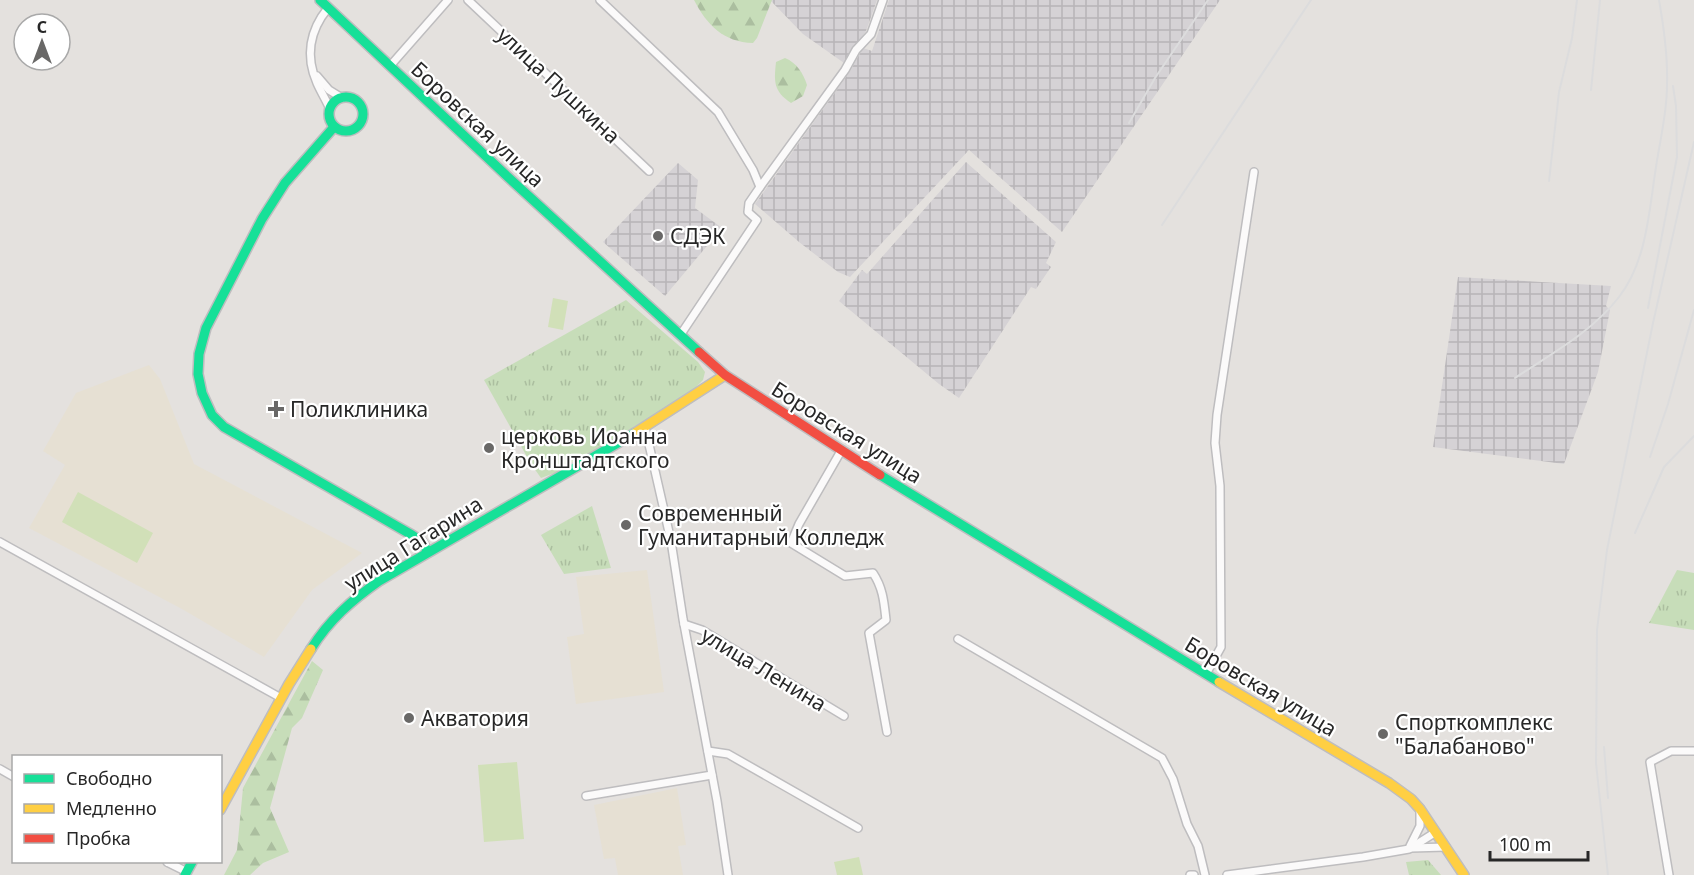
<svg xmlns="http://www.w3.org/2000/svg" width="1694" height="875" font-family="'Noto Sans',sans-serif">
  <defs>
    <pattern id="industrial-grid" width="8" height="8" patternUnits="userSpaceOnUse" patternTransform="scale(1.5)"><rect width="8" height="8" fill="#d5d2d5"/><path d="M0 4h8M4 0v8" fill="none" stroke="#b7b4b7"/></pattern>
    <pattern id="forest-firs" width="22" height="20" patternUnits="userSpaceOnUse" patternTransform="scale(1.5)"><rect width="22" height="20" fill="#c7ddb9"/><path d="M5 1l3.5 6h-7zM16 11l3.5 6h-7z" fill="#abbe9f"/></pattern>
    <pattern id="park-tufts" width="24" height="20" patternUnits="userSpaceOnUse" patternTransform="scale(1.5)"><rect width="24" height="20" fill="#c7ddb9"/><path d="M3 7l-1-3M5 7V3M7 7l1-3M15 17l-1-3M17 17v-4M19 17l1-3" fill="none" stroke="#abbe9f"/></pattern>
  </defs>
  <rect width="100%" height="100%" fill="#e4e1de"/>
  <g fill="url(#industrial-grid)">
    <path d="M770,0H877L866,31L844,63L803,34Z"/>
    <path d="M889,0H1220L1062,232L969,150L850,277L838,272L799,242L755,204L849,73L863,48L872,51Z"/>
    <path d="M966,162L1056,242L1046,263L1051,267L1036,289L1031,287L959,398L939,384L839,301L862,270L867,274Z"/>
    <path d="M678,163L698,180L695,208L722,228L665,296L603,242Z"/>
    <path d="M1458,277L1611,286L1606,306L1610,310L1598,372L1564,464L1433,447Z"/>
  </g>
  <g fill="#e6e0d3">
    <path d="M149,365L160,379L194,464L362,553L312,590L264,657L182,609L29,528L65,465L43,451L76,393Z"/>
    <path d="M647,570L664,692L576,704L567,637L584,634L576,577Z"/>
    <path d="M677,788L686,845L678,846L683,875H618L615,858L604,859L594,805Z"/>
  </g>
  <g fill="url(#forest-firs)">
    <path d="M694,0H772L757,38L753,43C723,42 707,25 694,0Z"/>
    <path d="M785,58C797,63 803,73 807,85L803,96L791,103C773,91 774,81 776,62Z"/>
    <path d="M312,661L323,670L302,718L292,728L270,808L289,852L263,863L250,875H224L237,850L243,788Z"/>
  </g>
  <g fill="url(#park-tufts)">
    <path d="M626,300L698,362L705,372L703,380L689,394L560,471L541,478L531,464L484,380Z"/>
    <path d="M592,506L611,568L564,574L541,535Z"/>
    <path d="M1677,570L1694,573V630L1649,623Z"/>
    <path d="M1428,860L1441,875H1409L1406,862Z"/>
  </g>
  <g fill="#d1e0b8">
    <path d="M553,298L568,301L563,330L548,327Z"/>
    <path d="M78,492L153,533L137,563L62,522Z"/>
    <path d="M517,762L524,839L484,842L478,765Z"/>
    <path d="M859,857L863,875H837L834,862Z"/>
  </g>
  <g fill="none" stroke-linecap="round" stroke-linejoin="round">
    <g stroke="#bebdbf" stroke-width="10">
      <g id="street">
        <path d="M468,0L649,171"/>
        <path d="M600,0L718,112L753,170L760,187L749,203L748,212L757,220L681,334"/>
        <path d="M328,8C310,30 305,56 317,83C321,92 326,100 330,109"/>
        <path d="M390,66L448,0"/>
        <path d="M317,76L329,90L342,98"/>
        <path d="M760,187L845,70L856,50L871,34L883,0"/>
        <path d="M645,427L671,541L683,619L717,801L728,875"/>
        <path d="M841,451L799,524L791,543L845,576L873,573C883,588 884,602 886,620L869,633L887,732"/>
        <path d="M0,542L281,698"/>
        <path d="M684,624L702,630L844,716"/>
        <path d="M958,639L1162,758L1173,779L1187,824L1198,846L1205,875"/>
        <path d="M1206,674L1221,647L1220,486L1215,443L1217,415L1254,172"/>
        <path d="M708,751L728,754L858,828"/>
        <path d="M0,769L14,777"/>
        <path d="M586,796L712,775"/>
        <path d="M1410,846L1420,826V809"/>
        <path d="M1411,848L1446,847"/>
        <path d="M167,862L187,872"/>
        <path d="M1190,875H1194"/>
        <path d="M1227,875L1363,857L1409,849L1436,832"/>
        <path d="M1669,875L1650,762L1671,751H1694"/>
      </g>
    </g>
    <g stroke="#bebdbf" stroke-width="12">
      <g id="fast">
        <path d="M320,0L509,178L699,352"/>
        <circle cx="346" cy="114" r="17"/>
        <path d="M334,127L285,183L262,219L206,328L199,354L198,374L202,393L212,415L224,427L412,535L422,542L428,552"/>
        <path d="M880,475L1219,682"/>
        <path d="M311,649C329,620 352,600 379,581L635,433"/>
        <path d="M185,875L192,862"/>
      </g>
    </g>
    <g stroke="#bebdbf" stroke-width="12">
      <g id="slow">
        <path d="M635,433L725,375"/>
        <path d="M1219,682L1389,783L1411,799L1420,809L1464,875"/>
        <path d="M220,810L289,684L311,649"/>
      </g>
    </g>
    <g stroke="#bebdbf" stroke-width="12">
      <path id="jam" d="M699,352L725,375L880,475"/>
    </g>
    <use href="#street" stroke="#fbfafa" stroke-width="7"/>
    <use href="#fast" stroke="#16e098" stroke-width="9"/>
    <use href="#slow" stroke="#ffcf43" stroke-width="9"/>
    <use href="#jam" stroke="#f24e42" stroke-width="9"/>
    <g stroke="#dcdcdd" stroke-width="2">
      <path d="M1591,90L1600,0"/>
      <path d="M1129,123L1155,78L1208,0"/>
      <path d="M1549,181L1559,92L1572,38L1577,0"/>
      <path d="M1162,225L1311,0"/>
      <path d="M1648,308L1677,157L1676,106L1673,86"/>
      <path d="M1515,378C1551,354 1592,332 1619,297C1647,261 1649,211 1656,167C1660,140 1667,113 1667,86C1668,58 1664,28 1659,0"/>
      <path d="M1650,457L1668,404L1694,310"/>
      <path d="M1635,533L1664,467L1694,436"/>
      <path d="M1604,747L1608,798"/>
      <path d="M1608,875L1596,763L1597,630L1607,550L1653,323L1694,142"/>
    </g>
  </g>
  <g fill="#696867" stroke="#fff" stroke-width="2">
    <circle cx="658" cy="236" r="6"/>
    <path d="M273 400h6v6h6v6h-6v6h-6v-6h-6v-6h6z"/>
    <circle cx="489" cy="448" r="6"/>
    <circle cx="626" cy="525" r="6"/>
    <circle cx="409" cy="718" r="6"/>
    <circle cx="1383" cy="734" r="6"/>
  </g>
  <g text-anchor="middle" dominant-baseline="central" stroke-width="4.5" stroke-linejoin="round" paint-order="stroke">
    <g font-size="21" fill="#272727" stroke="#fff">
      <text transform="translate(559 85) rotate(43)">улица Пушкина</text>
      <text transform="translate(478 124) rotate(43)">Боровская улица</text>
      <text transform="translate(847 432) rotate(32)">Боровская улица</text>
      <text transform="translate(413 543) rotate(-32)">улица Гагарина</text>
      <text transform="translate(764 669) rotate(31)">улица Ленина</text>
      <text transform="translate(1261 686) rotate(31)">Боровская улица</text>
    </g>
    <g font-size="21" fill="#272727" stroke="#fff" text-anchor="start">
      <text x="670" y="236">СДЭК</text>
      <text x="290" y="409">Поликлиника</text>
      <text x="501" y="436">церковь Иоанна<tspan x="501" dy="24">Кронштадтского</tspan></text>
      <text x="638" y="513">Современный<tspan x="638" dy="24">Гуманитарный Колледж</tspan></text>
      <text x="421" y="718">Акватория</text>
      <text x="1395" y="722">Спорткомплекс<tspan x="1395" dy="24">"Балабаново"</tspan></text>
    </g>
  </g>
  <rect x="12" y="755" width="210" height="108" fill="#ffffff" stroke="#a9a9a9" stroke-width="1.5"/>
  <rect x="24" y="774" width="30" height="9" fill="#16e098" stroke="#a9a9a9" stroke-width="1.5"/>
  <text x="66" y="785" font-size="18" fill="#272727">Свободно</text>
  <rect x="24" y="804" width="30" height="9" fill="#ffcf43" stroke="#a9a9a9" stroke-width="1.5"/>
  <text x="66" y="815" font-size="18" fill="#272727">Медленно</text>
  <rect x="24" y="834" width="30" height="9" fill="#f24e42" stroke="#a9a9a9" stroke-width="1.5"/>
  <text x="66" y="845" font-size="18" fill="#272727">Пробка</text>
  <g transform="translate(42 42)"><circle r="28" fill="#ffffff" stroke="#a9a9a9" stroke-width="1.5"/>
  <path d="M0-4.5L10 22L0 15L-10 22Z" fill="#696867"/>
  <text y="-9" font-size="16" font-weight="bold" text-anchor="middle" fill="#272727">С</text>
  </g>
  <path d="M1490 851v9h98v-9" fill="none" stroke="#272727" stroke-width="3"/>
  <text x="1499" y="851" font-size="18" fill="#272727" stroke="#ffffff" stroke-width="4.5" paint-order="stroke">100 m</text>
</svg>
